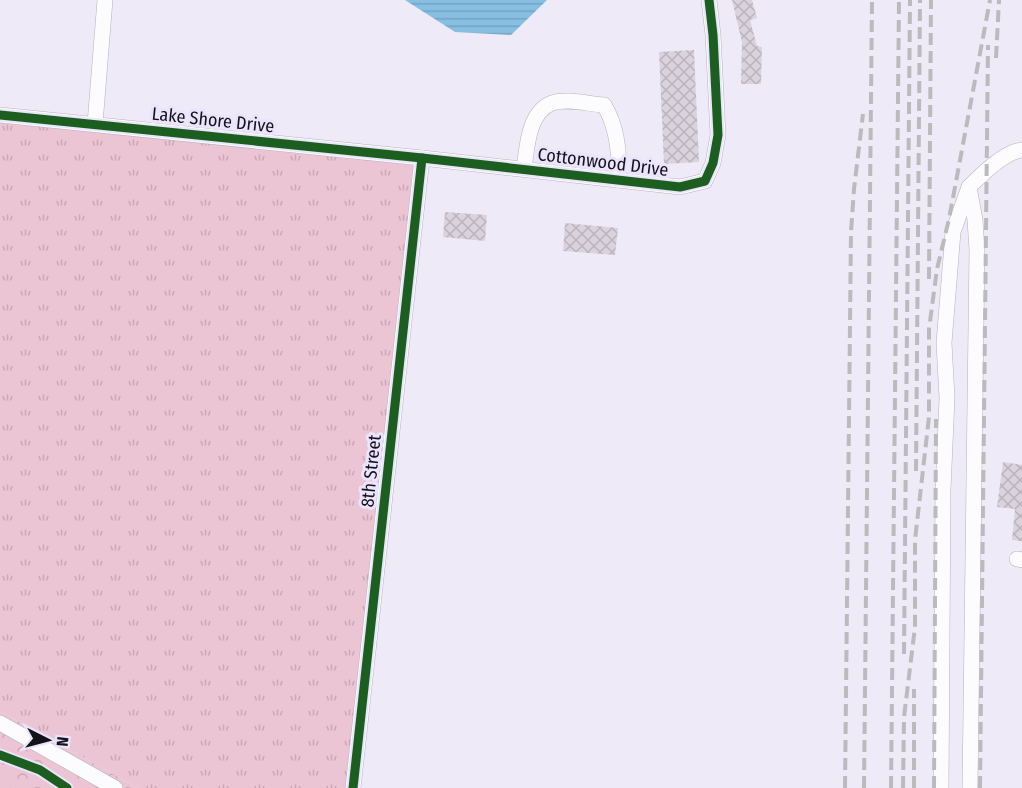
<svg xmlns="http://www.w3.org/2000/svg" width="1022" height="788" font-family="'Fira Sans Condensed',sans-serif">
  <defs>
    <pattern id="grass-tufts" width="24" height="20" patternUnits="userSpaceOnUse" patternTransform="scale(1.5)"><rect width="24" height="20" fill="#ecc5d4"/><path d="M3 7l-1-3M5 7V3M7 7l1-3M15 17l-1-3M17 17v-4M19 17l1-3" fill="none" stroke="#caa8b5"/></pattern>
    <pattern id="park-crowns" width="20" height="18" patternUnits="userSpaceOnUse" patternTransform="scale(1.5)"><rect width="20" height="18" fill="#ecc5d4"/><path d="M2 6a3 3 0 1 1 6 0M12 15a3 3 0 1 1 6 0" fill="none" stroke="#caa8b5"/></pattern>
    <pattern id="water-rules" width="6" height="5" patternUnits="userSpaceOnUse" patternTransform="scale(1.5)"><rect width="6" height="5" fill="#87bfe3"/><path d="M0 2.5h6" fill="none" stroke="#74a3c2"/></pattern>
    <pattern id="building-cross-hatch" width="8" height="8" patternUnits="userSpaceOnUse" patternTransform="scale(1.5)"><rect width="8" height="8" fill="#dad3dd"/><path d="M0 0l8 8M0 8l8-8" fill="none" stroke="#bab4bd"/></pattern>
  </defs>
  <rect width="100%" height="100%" fill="#eeeaf7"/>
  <path fill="url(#grass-tufts)" d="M0,115L422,158L353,788H138L0,711Z"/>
  <path fill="url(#park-crowns)" d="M0,711L138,788H0Z"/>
  <path fill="#ecc5d4" d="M0,772L12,774L10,788H0Z"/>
  <path fill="url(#water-rules)" d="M405,0H547L511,35L455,32Z"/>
  <g fill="url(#building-cross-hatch)">
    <path d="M732,0H752L757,18L750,20L757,46L762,47L761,84H741L742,42Z"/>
    <path d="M694,50L699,162L664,164L659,52Z"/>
    <path d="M445,212L487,215L485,241L443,237Z"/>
    <path d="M565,223L618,228L615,255L563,251Z"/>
    <path d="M1003,462L1022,465V541L1012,540L1015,509L997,507Z"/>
  </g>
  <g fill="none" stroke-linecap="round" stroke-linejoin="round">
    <g stroke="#b5b2bd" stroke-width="16">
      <g id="minor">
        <path d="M0,115L422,158L680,187L705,181L713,163L718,135L713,35L709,0"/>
        <path d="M95,124L105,0"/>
        <path d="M524,169C527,148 528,112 552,103C567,98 588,104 604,105C618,128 620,154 618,180"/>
        <path d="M1017,559L1022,560"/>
        <path d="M0,723L115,788"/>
        <path d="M353,788L422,158"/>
        <path d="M941,788L943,490L947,398L944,343L953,232L969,187"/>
        <path d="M970,788L977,250L975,220L969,187C981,175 1005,151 1022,150"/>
      </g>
    </g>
    <use href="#minor" stroke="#fcfcfe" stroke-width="15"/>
    <g stroke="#bbbabd" stroke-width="4" stroke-dasharray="12 6" stroke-linecap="butt">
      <path d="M996,58L999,0"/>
      <path d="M929,279L931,0"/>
      <path d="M916,471L920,0"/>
      <path d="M904,654L910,0"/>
      <path d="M845,788L851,232L854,189L863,114"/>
      <path d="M864,788L872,0"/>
      <path d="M891,788L899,0"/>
      <path d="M903,788L904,717L915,627V540L929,417V329L937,269L949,219L990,0"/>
      <path d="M914,788V689"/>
      <path d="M934,788L936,419"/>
      <path d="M980,788L988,45"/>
    </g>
    <g stroke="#ebe4fd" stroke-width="13">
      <g id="cycleway">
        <path d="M0,115L422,158L680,187L705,181L713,163L718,135L713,35L709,0"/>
        <path d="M0,755L40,770L67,788"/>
        <path d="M353,788L422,158"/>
      </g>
    </g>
    <use href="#cycleway" stroke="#1b5e20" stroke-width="9"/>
  </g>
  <g text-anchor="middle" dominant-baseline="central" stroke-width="6" stroke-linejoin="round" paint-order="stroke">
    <g font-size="18" fill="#141119" stroke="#ebe4fd">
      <text transform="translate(213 120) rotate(6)">Lake Shore Drive</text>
      <text transform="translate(603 162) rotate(7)">Cottonwood Drive</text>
      <text transform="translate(371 471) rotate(-84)">8th Street</text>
    </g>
  </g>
  <g transform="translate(48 740) rotate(96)" stroke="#ebe4fd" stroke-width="4.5" paint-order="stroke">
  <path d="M0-4.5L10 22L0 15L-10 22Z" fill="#141119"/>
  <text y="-9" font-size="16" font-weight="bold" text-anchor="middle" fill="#141119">N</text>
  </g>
</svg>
